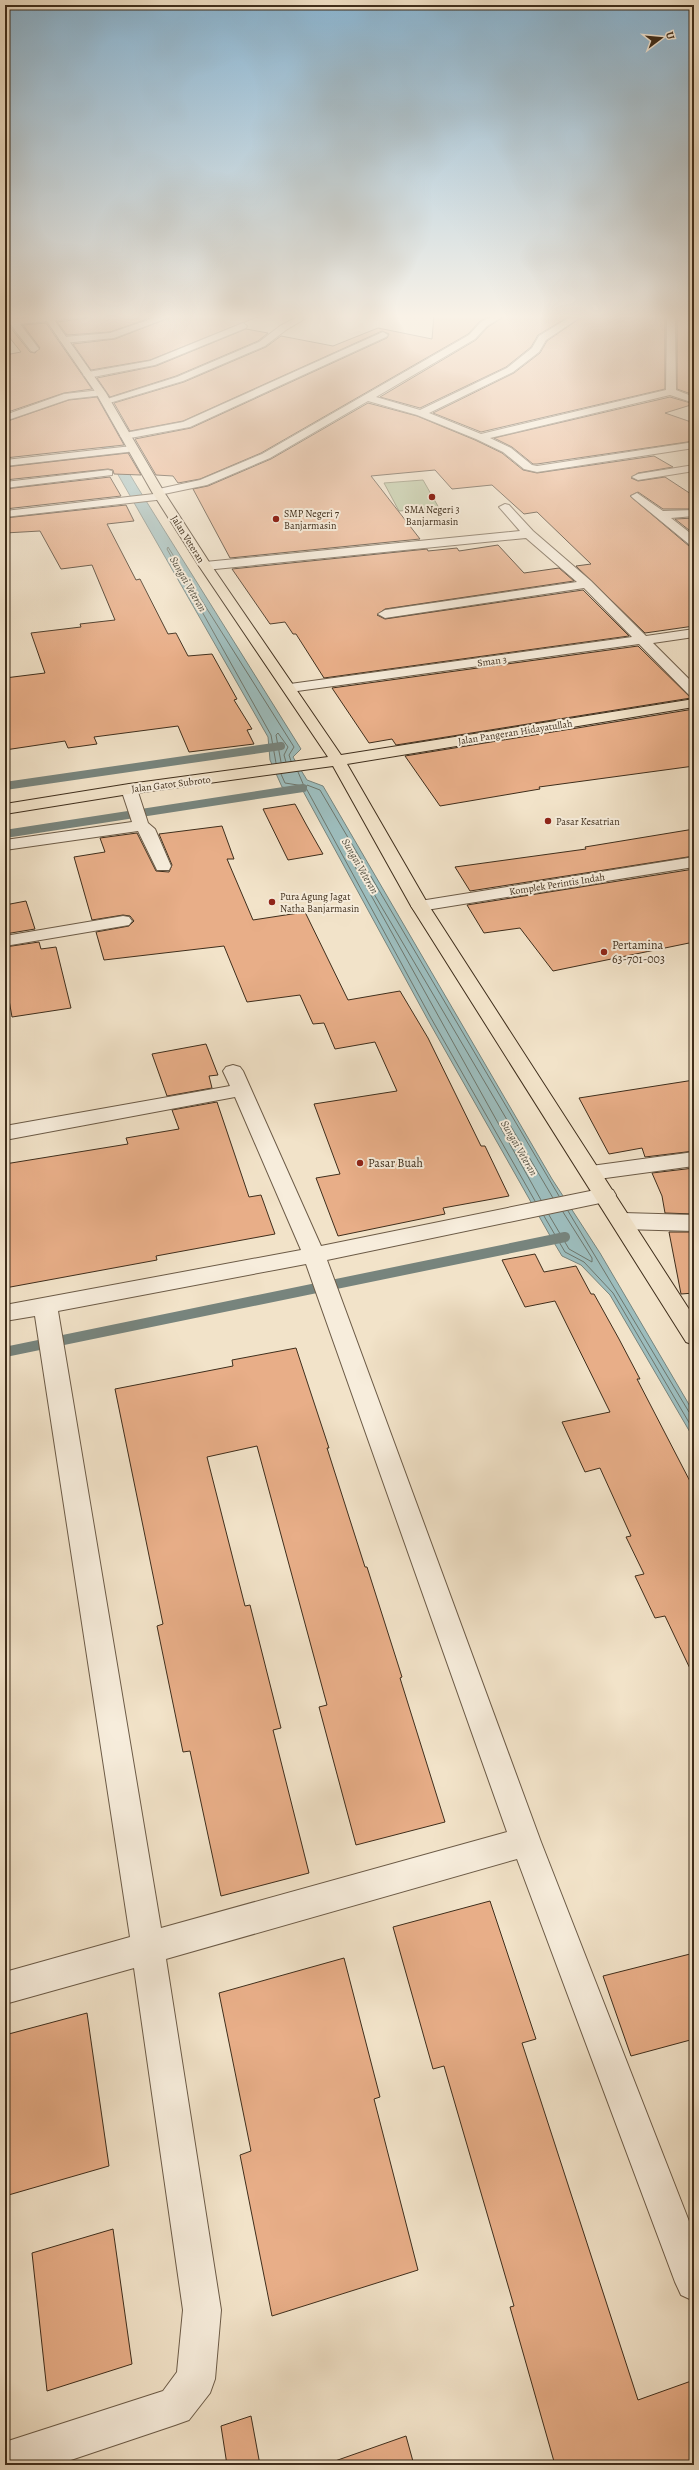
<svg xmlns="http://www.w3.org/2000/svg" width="699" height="2470" font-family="Alegreya,serif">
  <rect width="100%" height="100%" fill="#f2e3c9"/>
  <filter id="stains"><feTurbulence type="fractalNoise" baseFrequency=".005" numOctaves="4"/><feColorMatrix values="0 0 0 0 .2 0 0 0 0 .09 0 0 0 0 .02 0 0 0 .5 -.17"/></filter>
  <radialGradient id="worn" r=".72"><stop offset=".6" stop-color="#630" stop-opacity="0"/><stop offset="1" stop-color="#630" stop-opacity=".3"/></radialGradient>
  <path fill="#b4c59b" stroke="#7a7a5c" d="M423,480L439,508L399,511L384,483Z"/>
  <path fill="#9dbdbd" stroke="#77847d" d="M15,314H28L51,343L138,488L301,749L293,757L307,780L323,786L552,1179L600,1253L694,1413V1439L610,1295L581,1265L562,1256L553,1241L428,1020L303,791L282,787L270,760L268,737L61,375L26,331Z"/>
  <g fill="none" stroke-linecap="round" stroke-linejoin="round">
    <g stroke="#6e766c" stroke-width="1">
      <path d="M281,762L276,735L278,733L288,747L284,755L286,762"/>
      <path d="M276,763L271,735L167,549L168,547L294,747L289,755L291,761"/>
      <path d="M281,774L285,783L304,786L298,772"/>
      <path d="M541,1200L353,863L354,860L553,1198"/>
      <path d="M535,1201L431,1018L306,788L307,785L320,790L559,1196"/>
      <path d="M568,1211L689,1412L694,1414"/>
      <path d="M549,1215L569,1249L592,1262V1258L563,1212"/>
      <path d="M544,1216L565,1252L584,1262L613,1293L694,1431"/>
    </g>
    <g stroke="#77847d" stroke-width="8">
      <path d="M5,786L281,746"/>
      <path d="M5,834L303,788"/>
    </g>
    <path stroke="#77847d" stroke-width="10" d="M5,1352L565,1237"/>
  </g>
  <g fill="#e8ae88" stroke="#3f2e1c">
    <path d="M92,314H162L110,332L67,335L57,322L87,318Z"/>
    <path d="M179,314H265L150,360L91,370L73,344L115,339Z"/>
    <path d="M434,314H494L480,321L468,334L261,453L200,479L178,483L173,476L156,475L135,439L191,428L387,338L389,334L382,331L183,421L130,431L114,403L184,382L266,347L281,336L333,346L378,328L432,339Z"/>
    <path d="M508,314H573L538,335L531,347L506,367L420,408L380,397L476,340L488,327Z"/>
    <path d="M586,314H656L654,315L665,316V389L481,432L433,413L514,373L540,353L547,341Z"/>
    <path d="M677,316L694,317V395L677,389Z"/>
    <path d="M46,323L92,389L64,393L5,413V355L21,352L5,332V327H10L30,352L35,353L40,348L23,325Z"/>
    <path d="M246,329L268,333L258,341L176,376L110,397L97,378L156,366Z"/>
    <path d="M97,397L124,445L5,458V422L69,400Z"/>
    <path d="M670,397L694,404L665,413L694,423V441L537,464H533L512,447L494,438Z"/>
    <path d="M368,403L417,416L475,440L502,453L523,470L537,473L654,456L673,467L638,473L631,478L638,481L665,477L694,496V509H663L638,492L630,496L689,546L694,547V626L645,633L576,566L591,564L537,512L524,514L492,485L452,489L435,470L371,476L420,539L230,558L193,489L208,486L271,459Z"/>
    <path d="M128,453L141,475L114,474L113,470L108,469L5,480V467Z"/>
    <path d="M110,477L121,496L5,509V489Z"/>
    <path d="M126,505L134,521L107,524L136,580L140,579L168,634L176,633L188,656L212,654L237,699L234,700L252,729L247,730L254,744L189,752L178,726L94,737L97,744L68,748L65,741L5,750V678L45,673L31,633L81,627L80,624L115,620L92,565L61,569L40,531L5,533V518Z"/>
    <path d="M694,518V534L675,519Z"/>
    <path d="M498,545L524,573L559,568L574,581L385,609L377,615L385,619L583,590L629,636L324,678L296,634H293L285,622L270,624L232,569L427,549L428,551L457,548L459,551Z"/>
    <path d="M638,646L691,698L396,745L392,739L369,743L332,688Z"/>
    <path d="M694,709V766L539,787L540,789L440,806L405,756Z"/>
    <path d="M295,804L307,826L323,854L288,860L263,809Z"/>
    <path d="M222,826L234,859H227L253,920L305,912L348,1000L400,991L428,1038L481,1146H485L509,1196L443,1208L445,1214L338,1236L316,1178L340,1174L314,1104L397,1091L375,1042L335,1049L324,1023L313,1024L300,995L247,1002L224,946L104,960L96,932L129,926L134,921L130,916L123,915L92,920L74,857L105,852L100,838L137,833L156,871L169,872L172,865L159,834Z"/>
    <path d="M694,829V856L470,891L455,867L586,849L585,847Z"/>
    <path d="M694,869V942L553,971L520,928L484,933L467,905Z"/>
    <path d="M26,901L35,929L5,934V905Z"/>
    <path d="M39,942L41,949L56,947L71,1008L12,1017L5,977V947Z"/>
    <path d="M206,1044L218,1075L209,1076L212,1088L167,1096L152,1054Z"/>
    <path d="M694,1080V1151L645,1157L642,1148L609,1154L579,1098Z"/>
    <path d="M217,1102L249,1197L261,1195L275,1234L156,1256L157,1260L5,1288V1164L128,1144L126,1138L179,1129L172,1110Z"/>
    <path d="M694,1168V1214L665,1213L662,1196L652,1173Z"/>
    <path d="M669,1232H694V1293L681,1294Z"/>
    <path d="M535,1254L544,1272L576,1266L591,1294H594L619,1339L640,1379H637L694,1489V1677L665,1616L655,1618L635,1576L644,1574L626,1537L631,1536L600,1468L585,1472L562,1422L610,1412L555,1301L525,1307L502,1260Z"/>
    <path d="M296,1348L329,1448H327L365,1567H367L402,1677L400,1678L445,1822L356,1845L319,1707L327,1705L257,1446L207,1457L245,1606L250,1605L281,1728L273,1730L309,1873L221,1896L190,1751L183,1752L157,1626L163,1624L115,1389L233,1366L232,1360Z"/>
    <path d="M490,1901L536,2039L522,2043L638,2400L694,2380V2465H555L510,2307L514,2306L444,2066L433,2069L393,1927Z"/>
    <path d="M694,1953V2039L631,2056L603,1976Z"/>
    <path d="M344,1958L380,2097L374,2099L418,2270L272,2316L240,2155L251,2151L219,1993Z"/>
    <path d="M87,2013L109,2166L5,2196V2035Z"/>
    <path d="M113,2229L132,2364L47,2391L32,2253Z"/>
    <path d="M251,2416L260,2465H227L221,2426Z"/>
    <path d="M406,2436L414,2465H336L335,2461Z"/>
  </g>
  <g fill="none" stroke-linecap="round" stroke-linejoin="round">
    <g stroke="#6c5b47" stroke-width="2">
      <g id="minor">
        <path d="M7,314H15L17,319L66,314H91L87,317L20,324L39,349L34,352L31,351L11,325L5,326V320H8Z"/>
        <path d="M166,314H178L114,338L64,343L59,340L64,337L110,333Z"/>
        <path d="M303,314H313L286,330L265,346L183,381L106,404L101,401L177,377L259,342L280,326Z"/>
        <path d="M497,314H507L487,326L475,339L376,397L420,410L507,368L532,348L539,336L575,314H585L546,340L539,352L513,372L429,413L481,434L666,390L667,314H675L676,390L694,397V403L670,395L490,438L511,448L532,465L537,466L694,442V448L537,472L524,469L503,452L476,439L417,415L368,401L270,458L207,485L164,494L167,497L165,499L5,517V511L154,494V490L200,480L262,454L469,335L481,322Z"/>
        <path d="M243,323L247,326L246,328L155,365L88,378L83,375L88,372L150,361Z"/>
        <path d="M383,332L388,335L386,337L190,427L125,439L120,436L125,433L183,422Z"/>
        <path d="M101,390L104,391V395L69,399L5,421V415L64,394Z"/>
        <path d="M132,446L137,449L136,451L5,466V460Z"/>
        <path d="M694,465V471L638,480L632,477L638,474Z"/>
        <path d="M108,470L112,471V475L5,488V482Z"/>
        <path d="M637,493L663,511L694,510V516L671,518L694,536V546L690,545L633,498L631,496Z"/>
        <path d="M505,504L509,505L533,531L591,581L646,636L694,629V637L653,643L694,684V696L689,695L639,644L290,692L283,688L290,684L632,637L584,588L385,618L378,614L385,610L577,582L526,538L205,570L199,566L205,562L520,531L499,507Z"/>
        <path d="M129,784L137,789L148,823L155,829L171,866L169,870H157L138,831L5,850V840L132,822L121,789Z"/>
        <path d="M694,857V867L420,911L414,910L411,906L414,902L420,901Z"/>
        <path d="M123,916L129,917L132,921L129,925L5,946V936Z"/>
        <path d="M233,1065L240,1067L243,1071L321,1246L605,1188L613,1190L616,1195L613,1200L605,1202L327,1260L541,1842L694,2234V2301L681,2295L675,2282L517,1859L166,1959L221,2310L215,2379L210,2393L189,2420L175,2425L56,2465H5V2442L163,2391L177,2372L183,2310L134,1968L5,2004V1972L130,1937L35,1316L5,1321V1305L301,1250L235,1097L5,1140V1126L230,1086L223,1071L226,1067ZM306,1264L507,1832L161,1928L58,1311Z"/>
        <path d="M694,1152V1166L591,1180L584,1178L580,1173L584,1168L591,1166Z"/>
        <path d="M623,1213L694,1215V1231L623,1229L615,1226L612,1221L615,1216Z"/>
      </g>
    </g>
    <g stroke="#3f2e1c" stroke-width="2">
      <path id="major" d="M42,314H50L106,393L164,492L211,565L341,755L694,699V707L347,764L429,906L694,1317V1345L686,1342L411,906L333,766L129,794L5,814V804L129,784L328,757L199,566L152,492L96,393Z"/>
    </g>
    <use href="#minor" fill="#f7eddc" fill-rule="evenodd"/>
    <use href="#major" fill="#f2e3c9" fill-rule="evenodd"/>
  </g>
  <linearGradient id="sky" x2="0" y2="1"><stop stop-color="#8ab8d7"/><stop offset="0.48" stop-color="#f9f2e7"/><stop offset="1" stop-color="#f9f2e7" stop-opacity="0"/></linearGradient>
  <rect width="699" height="659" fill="url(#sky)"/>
  <g fill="#8f2418" stroke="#f7eddc" stroke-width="1.5">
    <circle cx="432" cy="497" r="4"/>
    <circle cx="276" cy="519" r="4"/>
    <circle cx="548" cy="821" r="4"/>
    <circle cx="272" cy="902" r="4"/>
    <circle cx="604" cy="952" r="4"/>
    <circle cx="360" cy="1163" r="4"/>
  </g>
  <g text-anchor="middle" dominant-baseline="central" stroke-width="4" stroke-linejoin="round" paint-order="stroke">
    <g font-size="10" fill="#3f2e1c" stroke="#f7eddc" text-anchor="start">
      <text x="432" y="509" text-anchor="middle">SMA Negeri 3<tspan x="432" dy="12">Banjarmasin</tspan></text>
      <text x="284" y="513">SMP Negeri 7<tspan x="284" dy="12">Banjarmasin</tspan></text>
      <text x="556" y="821">Pasar Kesatrian</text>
      <text x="280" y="896">Pura Agung Jagat<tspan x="280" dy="12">Natha Banjarmasin</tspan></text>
    </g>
    <g font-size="10" fill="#3f2e1c" stroke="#f7eddc">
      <text transform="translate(188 539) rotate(58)">Jalan Veteran</text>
      <text transform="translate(492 661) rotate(-8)">Sman 3</text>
      <text transform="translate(515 732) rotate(-9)">Jalan Pangeran Hidayatullah</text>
      <text transform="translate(171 784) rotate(-7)">Jalan Gatot Subroto</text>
      <text transform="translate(557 884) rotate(-9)">Komplek Perintis Indah</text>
    </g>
    <g font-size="11" font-style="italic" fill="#565244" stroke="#f7eddc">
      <text transform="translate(188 584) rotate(60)">Sungai Veteran</text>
      <text transform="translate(360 866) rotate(60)">Sungai Veteran</text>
      <text transform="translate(519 1148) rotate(60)">Sungai Veteran</text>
    </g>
    <g font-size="12" fill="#3f2e1c" stroke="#f7eddc" text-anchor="start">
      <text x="612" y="945">Pertamina<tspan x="612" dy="14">63-701-003</tspan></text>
      <text x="368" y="1163">Pasar Buah</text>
    </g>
  </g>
  <rect width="699" height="2470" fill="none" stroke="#f2e3c9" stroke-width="20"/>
  <rect x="6" y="6" width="687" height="2458" fill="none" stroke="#3f2e1c" stroke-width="2"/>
  <rect x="10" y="10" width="679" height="2450" fill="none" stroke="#3f2e1c"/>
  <g transform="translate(661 38) rotate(74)" stroke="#f7eddc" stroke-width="3" paint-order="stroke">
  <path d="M0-3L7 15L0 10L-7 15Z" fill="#3f2e1c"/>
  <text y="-6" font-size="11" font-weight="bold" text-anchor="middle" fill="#3f2e1c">U</text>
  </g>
  <rect width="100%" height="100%" filter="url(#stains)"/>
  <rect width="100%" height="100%" fill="url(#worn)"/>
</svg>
